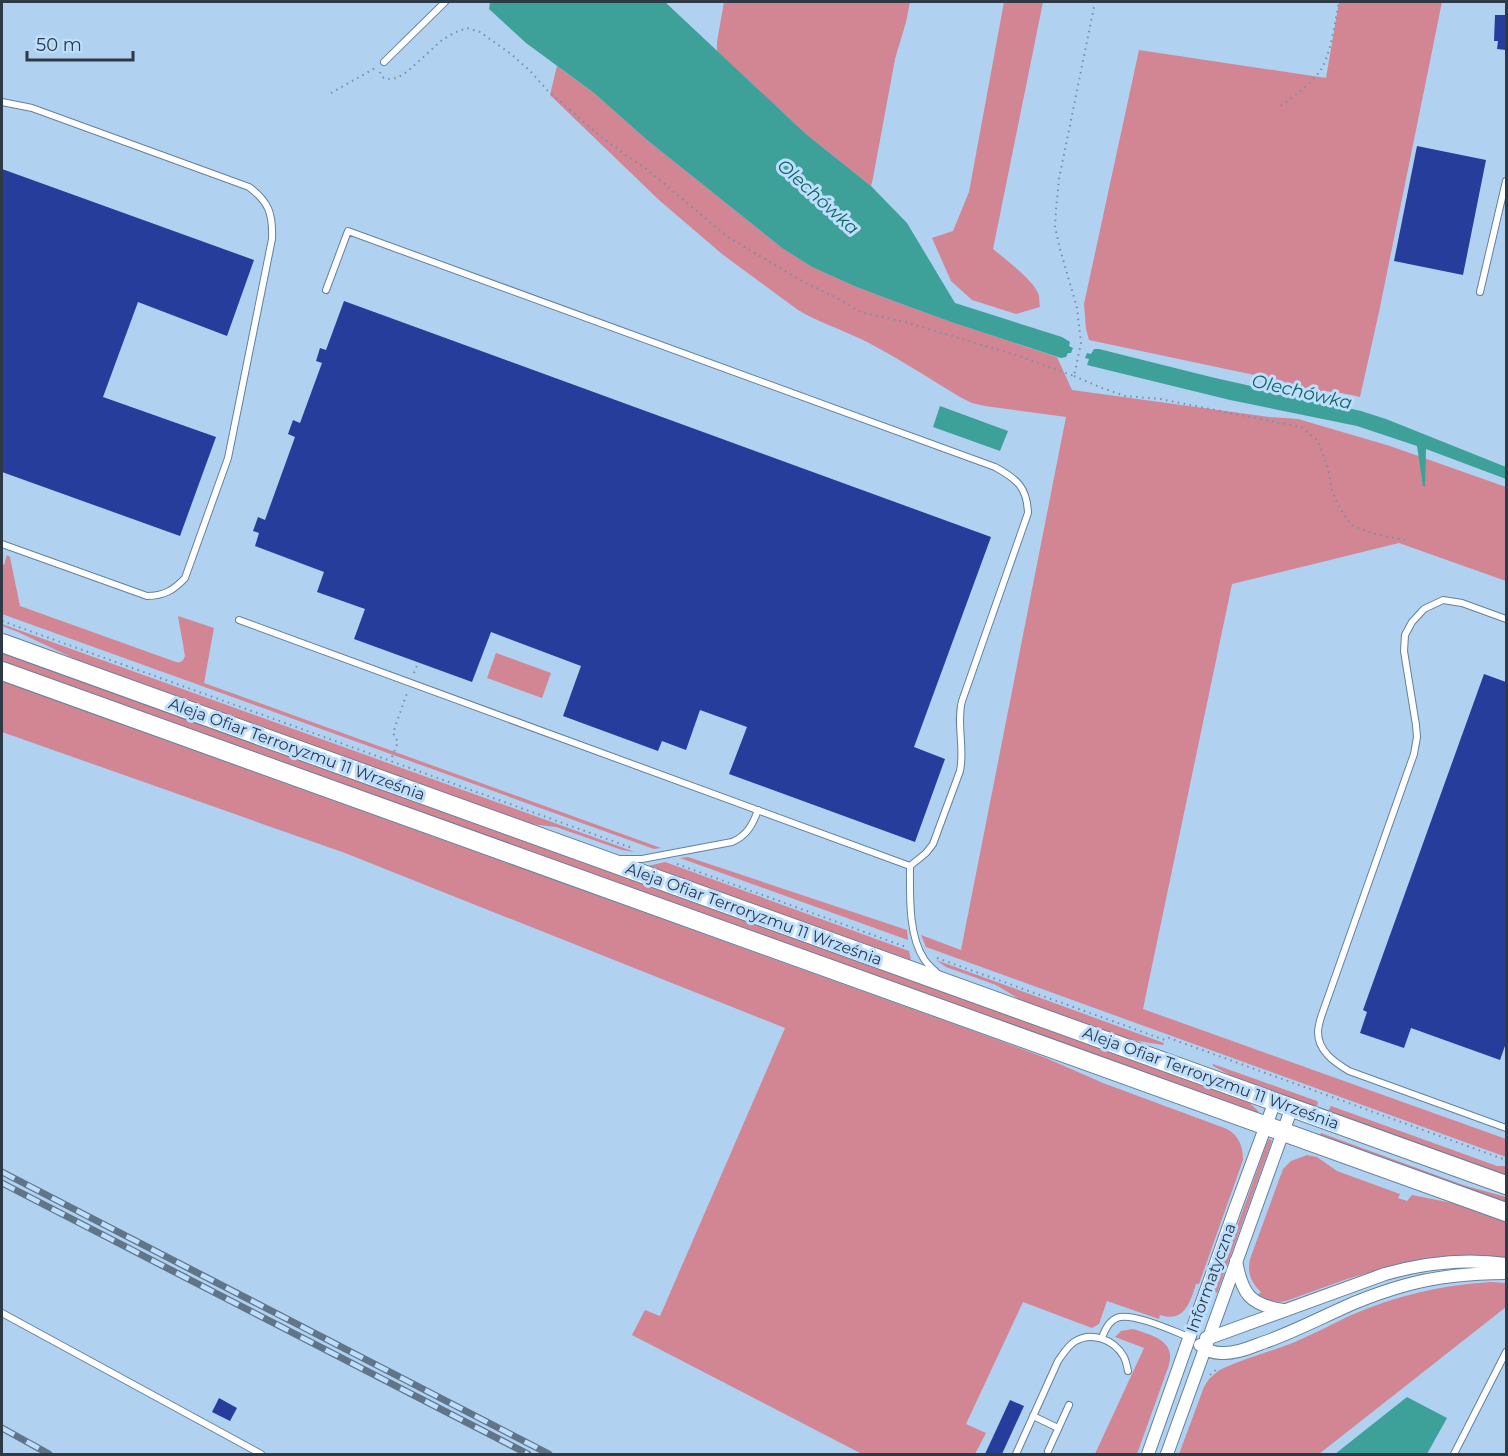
<svg xmlns="http://www.w3.org/2000/svg" width="1508" height="1456" font-family="Montserrat,sans-serif">
  <rect width="100%" height="100%" fill="#b1d1f1"/>
  <g fill="#d28593">
    <path d="M724,2H910L906,22L895,59L873,178L871,186L806,134L717,51V42Z"/>
    <path d="M1004,2H1043L993,249C1005,259 1032,279 1038,293C1040,297 1039,303 1040,307L1016,314L972,300L951,281L932,238L953,231L969,192Z"/>
    <path d="M1339,2H1442L1379,312L1360,397C1352,395 1343,393 1335,392C1317,390 1297,395 1283,381L1089,340L1086,329L1084,304L1139,50L1326,78Z"/>
    <path d="M557,66L594,93L647,140L782,248L812,267L854,286L888,299L951,322L1057,357L1072,390L1269,417L1298,419L1390,446L1506,487V581L1399,543L1232,584L1143,1009L1506,1139V1157L926,947L921,935L961,950L1066,417L985,406L972,403L960,397C927,377 895,356 861,339C840,329 818,322 798,310L722,254L659,200L550,95Z"/>
    <path d="M7,555L10,557L20,606L176,662C181,663 183,661 185,656L178,616L214,628L204,683L661,848L654,849L2,614V564L4,565Z"/>
    <path d="M2,624L635,852L622,850L556,827L531,824L75,659L18,632L2,626Z"/>
    <path d="M2,651L1248,1101L1259,1112L1258,1113L1230,1105L2,662Z"/>
    <path d="M496,653L551,673L542,698L487,678Z"/>
    <path d="M2,681L987,1036L1046,1058L1103,1083L1227,1129C1239,1136 1243,1146 1243,1160L1199,1284H1196C1190,1302 1185,1323 1160,1315L1159,1319L1107,1301L1099,1324L1092,1328L1023,1302L966,1424L986,1433L975,1454H862L632,1335L645,1310L660,1316L785,1028L345,853L2,732Z"/>
    <path d="M688,857L907,930L908,940L680,858Z"/>
    <path d="M665,862L909,951L911,960L648,866Z"/>
    <path d="M936,960L1164,1043L1163,1045L1132,1040L1024,1002L996,985L946,967Z"/>
    <path d="M1213,1064L1317,1101L1318,1103L1316,1108L1245,1083L1213,1066Z"/>
    <path d="M1331,1106L1497,1166H1506V1175L1328,1111Z"/>
    <path d="M1321,1133L1463,1185L1506,1197V1204L1319,1137Z"/>
    <path d="M1270,1139L1272,1141L1217,1293L1214,1291L1268,1140Z"/>
    <path d="M1307,1155L1317,1157L1337,1171L1400,1194L1398,1198L1407,1201L1412,1195L1452,1203L1506,1222V1258L1421,1261L1392,1266L1347,1279L1286,1301C1276,1303 1267,1301 1258,1295L1261,1292C1251,1283 1247,1272 1250,1259L1283,1169L1291,1161Z"/>
    <path d="M1491,1282L1506,1283V1307L1319,1454H1179L1204,1387L1209,1379L1218,1371C1242,1359 1270,1352 1295,1342C1313,1334 1331,1325 1349,1316C1394,1296 1441,1285 1491,1282Z"/>
    <path d="M1133,1329C1151,1335 1176,1340 1169,1365L1137,1454H1095L1144,1348L1115,1337L1121,1331Z"/>
  </g>
  <g fill="#3da19a">
    <path d="M490,2H665L806,134L871,186L907,223L955,303L1062,337L1070,342L1069,346L1073,348L1071,353H1068L1066,357L1061,358L951,322L888,299L854,286L812,267L782,248L647,140L594,93L526,43L489,9Z"/>
    <path d="M1094,349H1099L1211,377L1361,411L1386,419L1506,467V479L1426,449L1425,486H1423L1417,446L1357,426L1230,400L1087,365L1089,359L1085,358L1087,353L1091,354Z"/>
    <path d="M940,406L1008,431L1000,451L933,427Z"/>
    <path d="M1407,1397L1447,1418L1427,1454H1335Z"/>
  </g>
  <g fill="#263d9b">
    <path d="M1495,15H1506V50L1497,49L1498,41H1494Z"/>
    <path d="M1417,146L1486,160L1463,275L1394,261Z"/>
    <path d="M2,169L254,260L227,336L138,302L103,397L216,437L180,536L2,472Z"/>
    <path d="M344,301L991,537L914,747L945,759L915,842L729,774L747,727L700,710L686,750L662,741L658,751L563,716L581,666L491,632L472,682L354,639L365,609L317,592L324,572L255,546L259,533L253,531L258,517L265,520L295,437L288,434L293,420L300,423L322,363L316,361L320,348L326,350Z"/>
    <path d="M1484,674L1506,682V1043L1500,1060L1411,1028L1404,1048L1360,1033L1367,1012L1363,1010Z"/>
    <path d="M219,1398L237,1408L230,1421L212,1412Z"/>
    <path d="M1010,1400L1024,1406L1002,1454H985Z"/>
  </g>
  <g fill="none" stroke-linecap="round" stroke-linejoin="round">
    <g stroke="#63819e" stroke-width="8">
      <g id="lane">
        <path d="M384,62L445,2"/>
        <path d="M2,102L32,108L249,187C269,202 273,214 272,239L228,458L185,578C174,590 164,596 147,596L2,544"/>
        <path d="M326,290L348,231L995,467C1017,479 1027,487 1028,513L962,701C956,724 965,747 960,771L933,844L926,853L910,866C910,894 908,935 924,959C927,964 933,969 937,973"/>
        <path d="M1480,292L1506,181"/>
        <path d="M1506,619L1462,603L1443,600L1424,609L1412,622L1405,635L1404,651L1416,725L1417,737L1414,754L1321,1017C1320,1021 1318,1027 1318,1032C1318,1051 1334,1062 1349,1071L1506,1128"/>
        <path d="M239,620L910,866"/>
        <path d="M622,859H642L732,842C747,836 753,824 758,810"/>
        <path d="M2,1313L261,1454"/>
        <path d="M1102,1338C1105,1329 1110,1319 1120,1317C1136,1314 1173,1331 1189,1337"/>
        <path d="M1033,1416L1058,1428"/>
        <path d="M1048,1451L1069,1405"/>
        <path d="M1016,1454L1058,1361C1063,1354 1067,1347 1074,1342C1091,1331 1114,1339 1124,1357C1126,1361 1127,1366 1128,1371"/>
        <path d="M1454,1454L1506,1352"/>
      </g>
    </g>
    <g stroke="#63819e" stroke-width="14">
      <g id="street">
        <path d="M1236,1261C1242,1294 1250,1305 1283,1310"/>
        <path d="M1206,1338H1209L1385,1274C1424,1263 1466,1258 1506,1264"/>
        <path d="M1200,1345C1206,1350 1213,1353 1221,1353C1236,1354 1251,1347 1265,1342C1296,1331 1324,1316 1354,1303C1371,1296 1388,1290 1406,1285C1439,1276 1472,1273 1506,1273"/>
        <path d="M1148,1454L1235,1209L1275,1101"/>
        <path d="M1167,1454L1292,1107"/>
      </g>
    </g>
    <g stroke="#63819e" stroke-width="20">
      <g id="secondary">
        <path d="M2,643L1506,1185"/>
        <path d="M2,671L1506,1212"/>
      </g>
    </g>
    <g stroke="#778fa6" stroke-width="2" stroke-dasharray="1.5 4.5" stroke-linecap="butt">
      <path d="M380,72L382,77L387,79L397,78L408,71L442,40L456,32L467,28L480,32L511,54L531,72L547,90L599,135L624,154L645,168L728,237L802,281L837,298L860,312L905,322L1016,355L1074,376L1081,343L1077,308L1060,249L1055,227L1056,210L1059,179L1095,2"/>
      <path d="M331,93L377,67"/>
      <path d="M1281,106C1295,95 1310,85 1320,71C1331,55 1335,21 1339,2"/>
      <path d="M1074,376L1102,388L1125,396L1160,399L1301,427L1318,441L1328,468L1332,491L1339,507L1351,525L1374,534L1405,540"/>
      <path d="M2,621L632,848"/>
      <path d="M414,673L418,663"/>
      <path d="M392,757L398,742L393,733L407,693"/>
      <path d="M677,864L906,947"/>
      <path d="M937,958L1165,1040L1169,1038L1506,1160"/>
      <path d="M1210,1375L1219,1367"/>
    </g>
    <use href="#lane" stroke="#fff" stroke-width="6"/>
    <use href="#street" stroke="#fff" stroke-width="12"/>
    <use href="#secondary" stroke="#fff" stroke-width="18"/>
    <g stroke="#617589" stroke-width="7">
      <g id="rail">
        <path d="M2,1172L549,1454"/>
        <path d="M2,1183L528,1454"/>
        <path d="M2,1428L49,1454"/>
      </g>
    </g>
    <use href="#rail" stroke="#bedefe" stroke-width="4.5" stroke-dasharray="14" stroke-linecap="butt"/>
  </g>
  <g text-anchor="middle" dominant-baseline="central" stroke-width="6" stroke-linejoin="round" paint-order="stroke">
    <g font-size="16" fill="#2d3a46" stroke="#bedefe">
      <text transform="translate(297 749) rotate(20)">Aleja Ofiar Terroryzmu 11 Września</text>
      <text transform="translate(754 914) rotate(20)">Aleja Ofiar Terroryzmu 11 Września</text>
      <text transform="translate(1211 1078) rotate(20)">Aleja Ofiar Terroryzmu 11 Września</text>
      <text transform="translate(1211 1278) rotate(-70)">Informatyczna</text>
    </g>
    <g font-size="18" font-style="italic" fill="#12645f" stroke="#bedefe">
      <text transform="translate(818 197) rotate(42)">Olechówka</text>
      <text transform="translate(1302 392) rotate(13)">Olechówka</text>
    </g>
  </g>
  <rect width="1508" height="1456" fill="none" stroke="#2d3a46" stroke-width="6"/>
  <path d="M27 51v9h106v-9" fill="none" stroke="#2d3a46" stroke-width="3"/>
  <text x="36" y="51" font-size="18" fill="#2d3a46" stroke="#bedefe" stroke-width="4.5" paint-order="stroke">50 m</text>
</svg>
